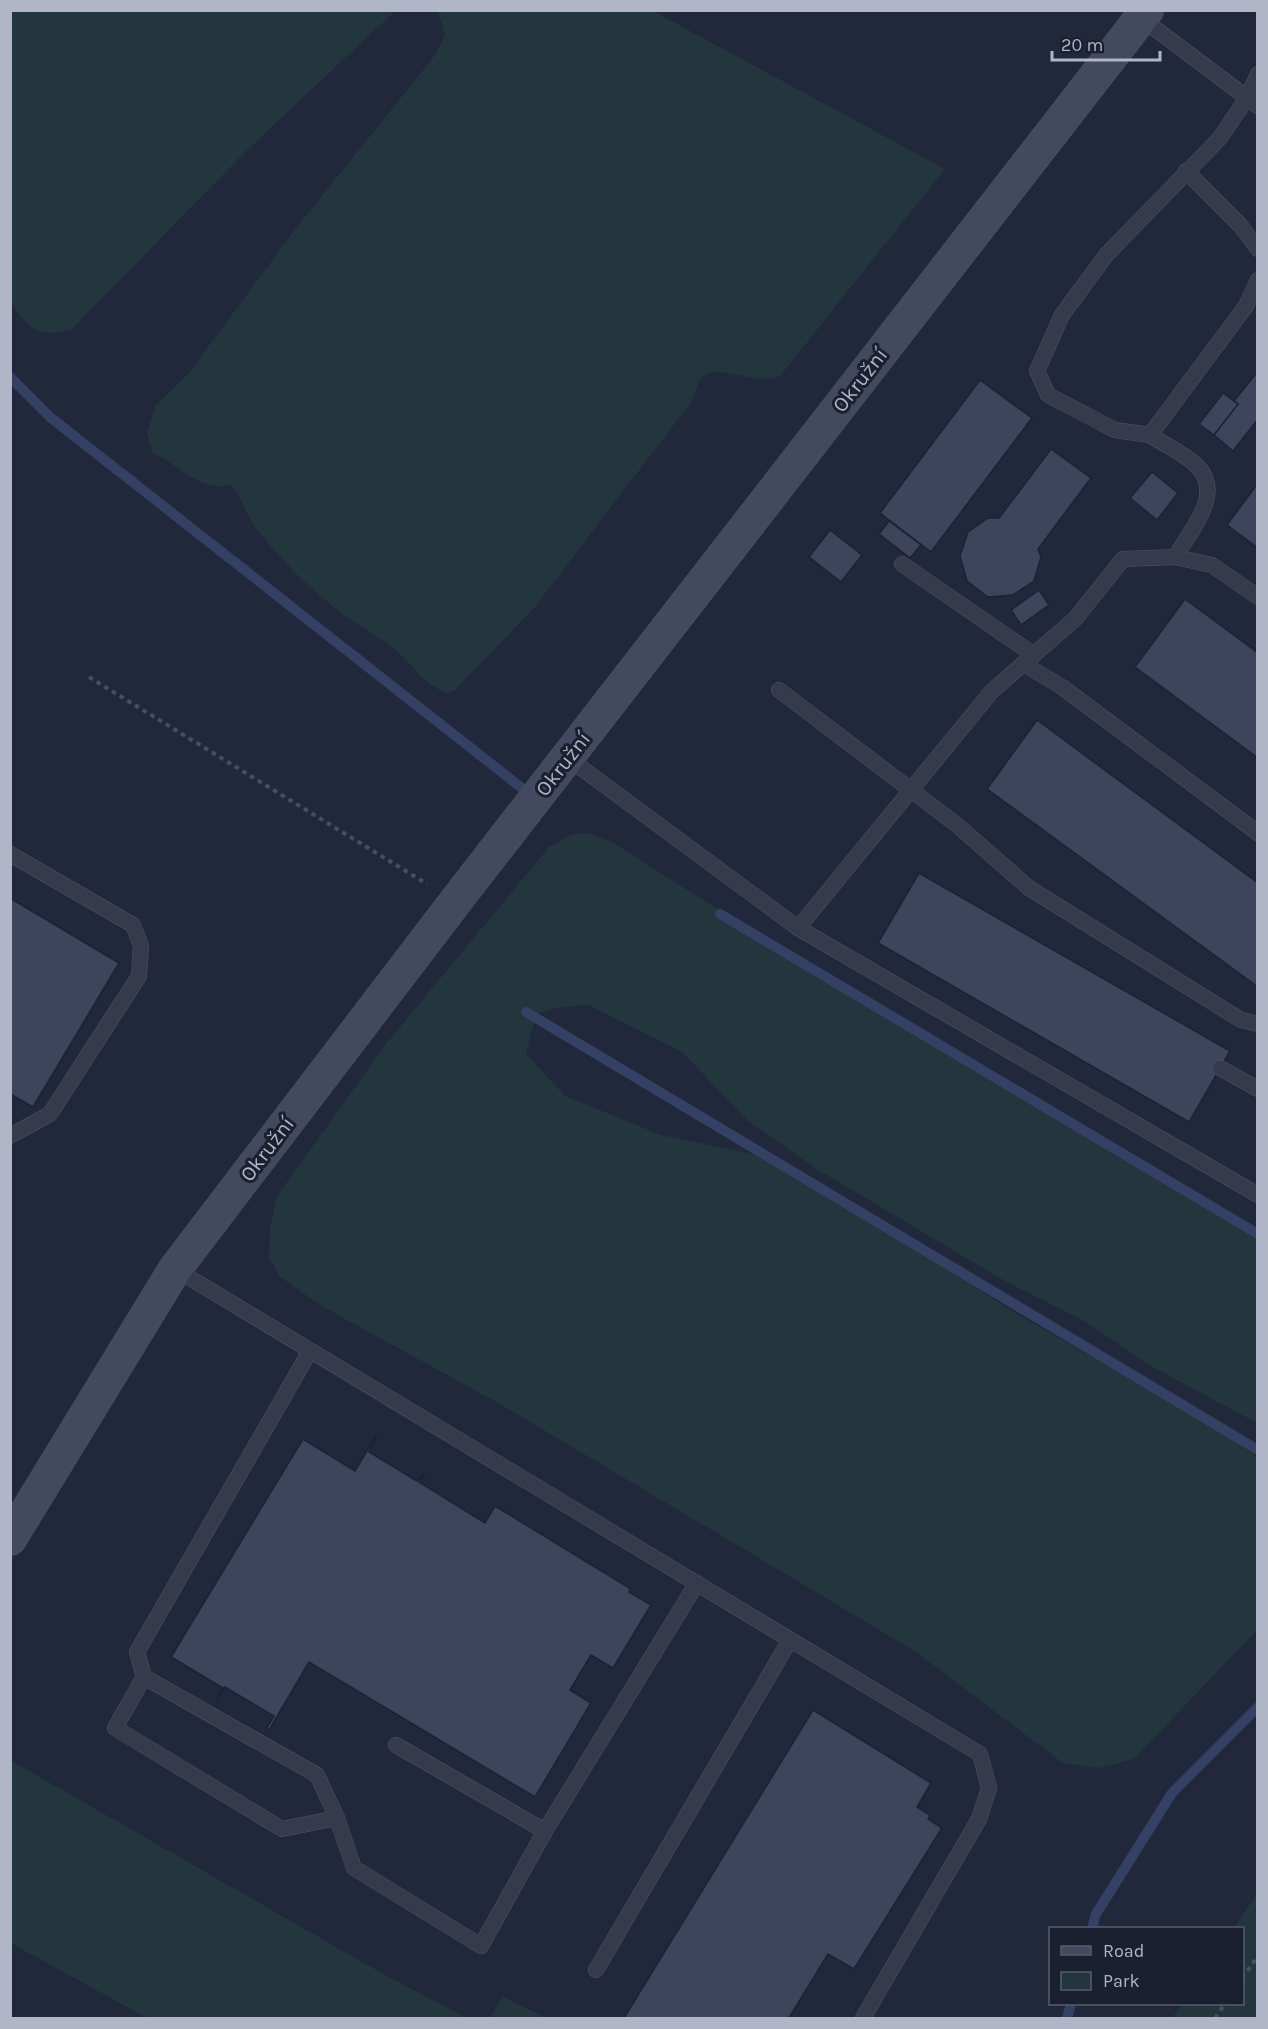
<svg xmlns="http://www.w3.org/2000/svg" width="1268" height="2029" font-family="Karla,sans-serif">
  <rect width="100%" height="100%" fill="#21283c"/>
  <g fill="#23363d">
    <path d="M10,11L11,10L395,11L245,152L72,329C37,339 32,330 11,304Z"/>
    <path d="M438,11H653L945,169L781,375C757,389 717,360 701,379C697,384 695,394 692,401L534,608L455,690L447,693C424,685 416,668 399,653C382,638 361,627 343,614C311,591 283,561 258,531C246,518 242,494 230,485C197,491 181,466 153,453L147,433L155,406L188,374L297,227L436,54L445,35Z"/>
    <path d="M572,834H591L610,841L719,910L1257,1228V1423L1151,1366L1086,1322L1007,1282L818,1170L747,1120L682,1052L588,1005L560,1007L536,1014L526,1054L565,1096L661,1135L753,1154L857,1208L1010,1310L1224,1432L1257,1457V1630L1134,1759L1099,1768L1063,1763L916,1652L502,1405L325,1308L280,1277L269,1257L270,1229L277,1196L386,1044L549,847Z"/>
    <path d="M10,1760L385,1975L467,2018H147L11,1943Z"/>
    <path d="M1257,1894V2018H1172L1183,2004H1242V1928H1234Z"/>
    <path d="M503,1997L547,2018H489Z"/>
  </g>
  <g fill="none" stroke-linecap="round" stroke-linejoin="round">
    <g stroke="#344164" stroke-width="10">
      <path d="M10,377L50,417L532,796"/>
      <path d="M720,914L1258,1234"/>
      <path d="M526,1012L1258,1450"/>
      <path d="M1092,1928L1096,1914L1172,1793L1258,1707"/>
      <path d="M1067,2018L1071,2004"/>
    </g>
  </g>
  <g fill="#3d445c" stroke="#1c2232" stroke-width="1.5">
    <path d="M1258,371V419L1233,451L1214,435L1238,404L1234,401Z"/>
    <path d="M980,380L1032,418L931,552L880,513Z"/>
    <path d="M1223,393L1238,404L1214,435L1199,424Z"/>
    <path d="M1051,449L1091,478L1038,549L1041,557L1034,581L1013,595L988,597L967,581L960,556L968,532L988,518H999Z"/>
    <path d="M1152,472L1178,493L1157,520L1130,498Z"/>
    <path d="M1258,483V548L1227,525Z"/>
    <path d="M889,521L921,545L910,558L879,534Z"/>
    <path d="M830,530L862,555L841,582L809,557Z"/>
    <path d="M1039,590L1049,605L1021,625L1011,610Z"/>
    <path d="M1185,599L1258,653V758L1135,667Z"/>
    <path d="M1037,720L1258,883V987L987,789Z"/>
    <path d="M919,873L1230,1051L1189,1122L878,943Z"/>
    <path d="M10,898L119,963L33,1107L10,1094Z"/>
    <path d="M377,1434L369,1452L417,1481L426,1471L419,1482L485,1523L495,1506L631,1589L629,1592L651,1605L613,1668L591,1655L570,1690L591,1703L535,1797L309,1662L269,1730L266,1729L274,1716L225,1687L217,1701L223,1688L171,1657L303,1439L355,1471Z"/>
    <path d="M813,1710L931,1783L917,1807L930,1815L928,1819L942,1828L854,1969L828,1954L789,2018H624Z"/>
  </g>
  <g fill="none" stroke-linecap="round" stroke-linejoin="round">
    <g stroke="#505566" stroke-width="16">
      <g id="lane">
        <path d="M1141,18L1258,106"/>
        <path d="M1258,74L1247,98L1220,138L1107,254L1062,315L1037,371L1048,395L1115,430L1150,435L1246,306L1258,280"/>
        <path d="M1186,171L1240,225L1258,249"/>
        <path d="M1150,435C1164,445 1184,453 1197,466C1225,493 1190,532 1175,557"/>
        <path d="M902,564L1034,655"/>
        <path d="M1024,664L1062,687L1258,833"/>
        <path d="M779,690L957,825L1029,888L1241,1020L1258,1024"/>
        <path d="M568,758L798,928L1258,1195"/>
        <path d="M10,854L133,925L141,946L139,976L50,1114L10,1136"/>
        <path d="M798,928L992,691L1075,619L1123,559L1175,557L1212,565L1258,597"/>
        <path d="M1220,1068L1258,1089"/>
        <path d="M175,1269L980,1754L989,1788L979,1819L863,2018"/>
        <path d="M310,1351L137,1652L144,1677L115,1728L282,1829L337,1818L354,1868L481,1946L545,1831L697,1583"/>
        <path d="M144,1677L317,1775L337,1818"/>
        <path d="M396,1745L545,1831"/>
        <path d="M596,1970L790,1640"/>
      </g>
    </g>
    <g stroke="#505566" stroke-width="34">
      <path id="secondary" d="M10,1539L175,1269L455,902L1147,10"/>
    </g>
    <g stroke="#41535a" stroke-width="4" stroke-dasharray="4.5 4.5" stroke-linecap="butt">
      <path d="M89,677L427,884"/>
      <path d="M1242,1978L1258,1956"/>
      <path d="M1215,2018L1225,2004"/>
    </g>
    <use href="#lane" stroke="#353b4c" stroke-width="15"/>
    <use href="#secondary" stroke="#43495f" stroke-width="33"/>
  </g>
  <g text-anchor="middle" dominant-baseline="central" stroke-width="6" stroke-linejoin="round" paint-order="stroke">
    <g font-size="21" fill="#b0b5c8" stroke="#1a2030">
      <text transform="translate(860 380) rotate(-52)">Okružní</text>
      <text transform="translate(563 764) rotate(-52)">Okružní</text>
      <text transform="translate(267 1149) rotate(-53)">Okružní</text>
    </g>
  </g>
  <rect width="1268" height="2029" fill="none" stroke="#b0b5c8" stroke-width="24"/>
  <rect x="1049" y="1927" width="195" height="78" fill="#1a2030" stroke="#565c6d" stroke-width="1.5"/>
  <rect x="1061" y="1946" width="30" height="9" fill="#43495f" stroke="#565c6d" stroke-width="1.5"/>
  <text x="1103" y="1957" font-size="18" fill="#b0b5c8">Road</text>
  <rect x="1061" y="1972" width="30" height="18" fill="#23363d" stroke="#565c6d" stroke-width="1.5"/>
  <text x="1103" y="1987" font-size="18" fill="#b0b5c8">Park</text>
  <path d="M1052 51v9h108v-9" fill="none" stroke="#b0b5c8" stroke-width="3"/>
  <text x="1061" y="51" font-size="18" fill="#b0b5c8" stroke="#1a2030" stroke-width="4.5" paint-order="stroke">20 m</text>
</svg>
